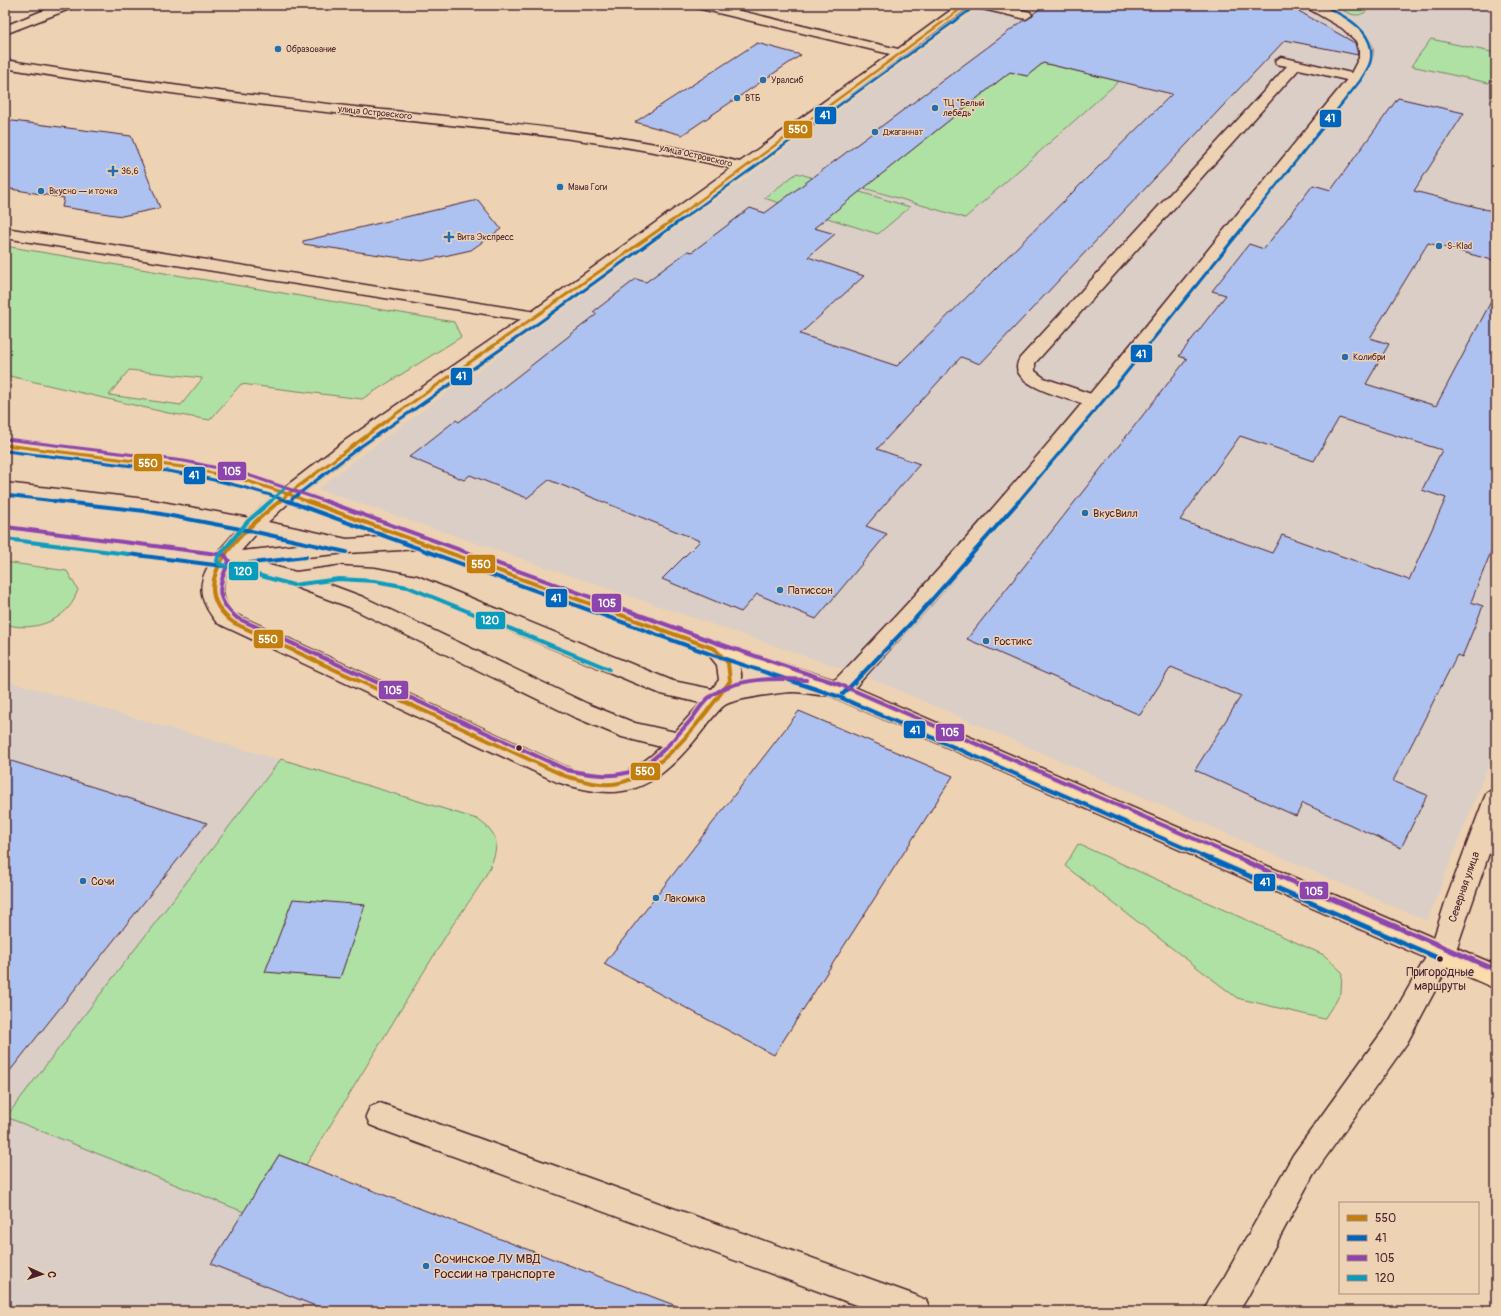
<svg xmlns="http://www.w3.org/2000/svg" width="1501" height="1316" font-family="Pangolin,sans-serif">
  <rect width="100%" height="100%" fill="#edd3b4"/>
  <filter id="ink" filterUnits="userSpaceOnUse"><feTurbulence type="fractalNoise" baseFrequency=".025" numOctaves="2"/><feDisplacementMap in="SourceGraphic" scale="8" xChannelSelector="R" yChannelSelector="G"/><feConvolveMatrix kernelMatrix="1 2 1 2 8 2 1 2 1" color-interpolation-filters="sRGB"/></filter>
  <g filter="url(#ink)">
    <g fill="#dacec6">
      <path d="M983,5H1496V746L1427,921L875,680L318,489L379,442L761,167Z"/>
      <path d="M5,680L449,809L477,819L492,830L496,844L491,861L482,882L451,928L306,1165L279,1155L494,1311H5Z"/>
    </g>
    <g fill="#aee1a3" stroke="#7c8067" fill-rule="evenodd">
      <path d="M1333,5H1373C1358,22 1351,14 1333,5Z"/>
      <path d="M1431,39L1496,53V73L1489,83L1411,66Z"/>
      <path d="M1043,63L1119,81L965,218L864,188L1010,72L1027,76Z"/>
      <path d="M797,173L910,207L878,234L764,198Z"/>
      <path d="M5,246L454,322L461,337L362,399L241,384L210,420L168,413L5,375ZM129,370L202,378V379L181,405L109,395Z"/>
      <path d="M5,562L67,571L78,590C75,596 73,603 69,607C54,625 27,631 5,624Z"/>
      <path d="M281,759L477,819C485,825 496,832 496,844C496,870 464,907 450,929C402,1007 354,1087 306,1165L279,1155L244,1212L6,1117Z"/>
      <path d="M1078,844L1324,955L1342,972L1341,993L1324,1019L1237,998L1065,866Z"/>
    </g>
    <g fill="#aec2f1" stroke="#4a1f2b" fill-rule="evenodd">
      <path d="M1045,5H1288L1355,43L1358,55L1285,40L980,364L961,357L877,449L920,464L866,526L887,534L816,619L757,594L741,612L662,579L700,541L549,480L527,498L470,475L464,480L409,457L456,420L459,422L597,314L593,312L636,279L646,282L688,251L692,252L750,208L765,213L1024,20L1033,16V14ZM1043,63L1172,94L897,366L800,334L864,276L808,257L835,234L814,228L1010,72L1027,76Z"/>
      <path d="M757,43L801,55L682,135L635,122Z"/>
      <path d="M1398,98L1464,113L1414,191L1496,212V261L1428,243L1370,338L1389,344L1366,384L1436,406L1496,292V539L1471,602L1483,606L1462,657L1457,655L1393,781L1427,795L1401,848L1303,803L1296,816L1195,770L1241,696L1171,667L1140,715L967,639L1187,359L1179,356L1226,295L1212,291L1249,244L1264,249L1313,185L1331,190ZM1339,418L1442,450L1422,490L1446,498L1409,580L1282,535L1272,553L1180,520L1240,436L1314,461Z"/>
      <path d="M5,120L131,136L160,208L122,216L62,207L64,198L5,188Z"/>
      <path d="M478,200L501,229L471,250L422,261L303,244V241Z"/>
      <path d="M799,711L953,776L774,1055L604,964Z"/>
      <path d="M5,759L207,823L5,1077Z"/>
      <path d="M293,899L365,905L340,978L265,972Z"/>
      <path d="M279,1155L682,1308V1311H328L211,1264Z"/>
    </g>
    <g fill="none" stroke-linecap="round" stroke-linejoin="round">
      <g stroke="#4a1f2b" stroke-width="3">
        <g id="lane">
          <path d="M57,5H74L72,8L5,34V26Z"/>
          <path d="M976,5H998L1030,12L1032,15L1026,19L978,8Z"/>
          <path d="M1281,57L1360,75L1362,78L1360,81L1355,82L1299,69L1035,363V371L1044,378L1100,397L1103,401L1100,405L1094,406L1088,405C1071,399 1002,385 1020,358L1287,66L1276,64L1275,61Z"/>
          <path d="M5,483L146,499L249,518L281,490L288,488L295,490L298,494L268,522L347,539L420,535L427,537L430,542L427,547L420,549L347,553L257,562L296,572L339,566L375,568L417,576L673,681L712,689L719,680L717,665L704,649L707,644C712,642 718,640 723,644C734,651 746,672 739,685C771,677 804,673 836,682L839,688L836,694C822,698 808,692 794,692C782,692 734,699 725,705C718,709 702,732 695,740C651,792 623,803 557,782L217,623C202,604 195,588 209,565L5,540V526L217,553L238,529L146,511L5,495ZM257,533L307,544L241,551ZM228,568L287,584L349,607L572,716L622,737L661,747C629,777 613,780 571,769L233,613C220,598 221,585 228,568ZM339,580L375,582L406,587L661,694L701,703L675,732L635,723L588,704L363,597L323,582Z"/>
          <path d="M1442,942L1451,945L1455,953L1407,1043L1313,1175L1247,1298L1239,1311H1204L1209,1300L1225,1276L1293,1155L1387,1025L1433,945Z"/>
          <path d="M380,1103L915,1295L926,1300L931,1311H872L380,1129L370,1125L366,1116L370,1107Z"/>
        </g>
      </g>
      <g stroke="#4a1f2b" stroke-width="3">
        <g id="street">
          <path d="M1302,5C1307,5 1313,4 1318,5C1334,8 1370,32 1372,49C1374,59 1366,69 1362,78L1057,456L931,604L847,696L839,698L831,696L828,690L831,684C1017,494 1180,282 1349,77L1359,58V49L1356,41L1342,28Z"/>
          <path d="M5,60C124,80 244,95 364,108C493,121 622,132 748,164L750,167L748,170L743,171C618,140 490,129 362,116C242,103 123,88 5,68Z"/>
          <path d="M5,228L536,312L542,313L544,317L542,321L536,322L5,238Z"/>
        </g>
      </g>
      <g stroke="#4a1f2b" stroke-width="3">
        <g id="secondary">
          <path d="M695,5H716L898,49L958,5H972L542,321L360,448L295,498L288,500L281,498L278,494L281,490L346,440L530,313L890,54L697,8Z"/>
          <path d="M1496,790V833L1455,953L1451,961L1442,964L1433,961L1429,953L1446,900L1484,799L1487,792Z"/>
        </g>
      </g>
      <g stroke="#4a1f2b" stroke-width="3">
        <path id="primary" d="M5,439L183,461L241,473L295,490L723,644L847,684L1496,965V989L831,696L707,654L281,498L237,484L183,473L5,451Z"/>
      </g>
      <use href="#lane" fill="#edd3b4" fill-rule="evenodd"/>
      <use href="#street" fill="#edd3b4" fill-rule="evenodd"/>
      <use href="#secondary" fill="#edd3b4" fill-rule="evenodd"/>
      <use href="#primary" fill="#fbddab" fill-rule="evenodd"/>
      <g stroke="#edd3b4" stroke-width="4.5">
        <path id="bus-1-far2" d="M672,221L966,5"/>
      </g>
      <g stroke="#edd3b4" stroke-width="5.5">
        <g id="bus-1-far1">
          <path d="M5,445L183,467L241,479L288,494"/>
          <path d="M288,494L393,416L673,220"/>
          <path d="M279,502L288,494L309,502"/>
        </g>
      </g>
      <g stroke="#edd3b4" stroke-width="7">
        <path id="bus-1" d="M280,501C246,528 179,583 234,623L565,776C582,781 602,787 619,783C664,773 704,716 730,681L728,663L715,649L306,501"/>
      </g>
      <g stroke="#edd3b4" stroke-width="4.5">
        <g id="bus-2-far3">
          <path d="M680,221L970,10"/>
          <path d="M1248,221L1360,81C1364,74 1370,67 1371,59C1375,30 1343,15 1322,5"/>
        </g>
      </g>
      <g stroke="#edd3b4" stroke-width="5.5">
        <g id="bus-2-far2">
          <path d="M5,451C101,463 199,468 290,502"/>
          <path d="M5,495L63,502"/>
          <path d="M292,499L357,449L540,322L681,220"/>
          <path d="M1018,502L1109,394L1249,220"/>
        </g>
      </g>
      <g stroke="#edd3b4" stroke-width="7">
        <g id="bus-2-far1">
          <path d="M54,501L145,511L251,531L346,552"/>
          <path d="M288,501L713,655L837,696L1212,860"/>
          <path d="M128,554L223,566L306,557"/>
          <path d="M843,694L912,622L1019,501"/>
        </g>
      </g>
      <g stroke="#edd3b4" stroke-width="8">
        <path id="bus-2" d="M1210,859L1440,959"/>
      </g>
      <g stroke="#edd3b4" stroke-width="5.5">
        <path id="bus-3-far2" d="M6,439L184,461L242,473L327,502"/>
      </g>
      <g stroke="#edd3b4" stroke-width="7">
        <g id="bus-3-far1">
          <path d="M325,501L717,643L841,685L1243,860"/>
          <path d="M6,527L225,555L229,561C218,587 214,598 237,618L567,770C633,784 647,770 690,721C697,713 702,702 711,696C737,677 776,678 806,680"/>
        </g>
      </g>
      <g stroke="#edd3b4" stroke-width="8">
        <path id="bus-3" d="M1240,859L1496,970"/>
      </g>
      <g stroke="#edd3b4" stroke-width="5.5">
        <path id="bus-4-far1" d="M270,502L284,489"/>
      </g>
      <g stroke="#edd3b4" stroke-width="7">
        <g id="bus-4">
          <path d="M271,501L248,521L218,557L217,561L219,564L293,585L339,579L374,581L408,587L609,669"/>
          <path d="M5,539L128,554"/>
        </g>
      </g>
      <use href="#bus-1-far2" stroke="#c37e0d" stroke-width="2.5"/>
      <use href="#bus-1-far1" stroke="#c37e0d" stroke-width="3"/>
      <use href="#bus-1" stroke="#c37e0d" stroke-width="4"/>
      <use href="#bus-2-far3" stroke="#0065bd" stroke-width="2.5"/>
      <use href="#bus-2-far2" stroke="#0065bd" stroke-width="3"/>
      <use href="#bus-2-far1" stroke="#0065bd" stroke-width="4"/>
      <use href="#bus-2" stroke="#0065bd" stroke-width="5"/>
      <use href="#bus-3-far2" stroke="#8e44ad" stroke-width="3"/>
      <use href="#bus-3-far1" stroke="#8e44ad" stroke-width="4"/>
      <use href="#bus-3" stroke="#8e44ad" stroke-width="5"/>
      <use href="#bus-4-far1" stroke="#079bbe" stroke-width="3"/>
      <use href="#bus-4" stroke="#079bbe" stroke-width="4"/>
    </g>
  </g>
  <g fill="#1f6fb2" stroke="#edd3b4" stroke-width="1.5">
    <circle cx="278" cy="49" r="4"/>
    <circle cx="763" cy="80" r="4"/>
    <circle cx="737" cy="98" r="4"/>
    <circle cx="935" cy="108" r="4"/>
    <circle cx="875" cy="132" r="4"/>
    <path d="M111 165h4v4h4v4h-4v4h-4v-4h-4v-4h4z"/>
    <circle cx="560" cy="187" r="4"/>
    <circle cx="41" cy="191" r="4"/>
    <path d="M447 231h4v4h4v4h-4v4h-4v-4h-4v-4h4z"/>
    <circle cx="1439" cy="246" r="4"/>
    <circle cx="1345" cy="357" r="4"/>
    <circle cx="1085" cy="513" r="4"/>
    <circle cx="780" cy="590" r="4"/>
    <circle cx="986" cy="641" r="4"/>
    <circle cx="83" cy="881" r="4"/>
    <circle cx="656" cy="898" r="4"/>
    <circle cx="426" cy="1266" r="4"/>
  </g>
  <g fill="#4a1f2b" stroke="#edd3b4" stroke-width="1.5">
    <circle cx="519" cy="748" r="3.5"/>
    <circle cx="1440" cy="959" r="3.5"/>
  </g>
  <g text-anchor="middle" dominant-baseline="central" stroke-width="3" stroke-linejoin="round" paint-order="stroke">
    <g font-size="9" fill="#4a1f2b" stroke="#edd3b4" text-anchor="start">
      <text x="286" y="49">Образование</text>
      <text x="771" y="80">Уралсиб</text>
      <text x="745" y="98">ВТБ</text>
      <text x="943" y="103">ТЦ "Белый<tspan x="943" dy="10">лебедь"</tspan></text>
      <text x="883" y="132">Джаганнат</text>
      <text x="121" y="171">36,6</text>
      <text x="568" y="187">Мама Гоги</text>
      <text x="49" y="191">Вкусно — и точка</text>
      <text x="457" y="237">Вита Экспресс</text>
      <text x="1447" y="246">S-Klad</text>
      <text x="1353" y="357">Колибри</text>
    </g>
    <g font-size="9" fill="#4a1f2b" stroke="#edd3b4">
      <text transform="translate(375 113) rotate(6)">улица Островского</text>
      <text transform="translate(696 156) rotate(13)">улица Островского</text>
    </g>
    <g font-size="11" fill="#4a1f2b" stroke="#edd3b4" text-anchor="start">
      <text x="1093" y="513">ВкусВилл</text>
      <text x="788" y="590">Патиссон</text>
      <text x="994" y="641">Ростикс</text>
      <text x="91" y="881">Сочи</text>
      <text x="664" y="898">Лакомка</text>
    </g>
    <g font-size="11" fill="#4a1f2b" stroke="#edd3b4">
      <text transform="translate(1464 887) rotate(-71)">Северная улица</text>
    </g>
    <g font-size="12" fill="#4a1f2b" stroke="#edd3b4">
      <text x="1440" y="972">Пригородные<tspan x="1440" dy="14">маршруты</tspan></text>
    </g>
    <g font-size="13" fill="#4a1f2b" stroke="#edd3b4" text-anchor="start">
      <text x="434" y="1259">Сочинское ЛУ МВД<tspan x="434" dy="15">России на транспорте</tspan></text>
    </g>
  </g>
  <g stroke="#edd3b4" stroke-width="1.5">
    <rect x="814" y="106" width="23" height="19" rx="4" fill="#0065bd"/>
    <rect x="1319" y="109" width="23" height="19" rx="4" fill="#0065bd"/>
    <rect x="783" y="120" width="30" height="19" rx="4" fill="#c37e0d"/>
    <rect x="1130" y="344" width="23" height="19" rx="4" fill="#0065bd"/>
    <rect x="450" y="367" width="23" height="19" rx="4" fill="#0065bd"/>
    <rect x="133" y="453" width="30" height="19" rx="4" fill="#c37e0d"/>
    <rect x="217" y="461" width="30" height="20" rx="4" fill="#8e44ad"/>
    <rect x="183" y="466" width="23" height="19" rx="4" fill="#0065bd"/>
    <rect x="466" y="554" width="30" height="20" rx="4" fill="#c37e0d"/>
    <rect x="228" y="561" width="31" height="20" rx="4" fill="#079bbe"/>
    <rect x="545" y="588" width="23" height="20" rx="4" fill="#0065bd"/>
    <rect x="591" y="593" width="31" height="20" rx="4" fill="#8e44ad"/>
    <rect x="475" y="611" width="31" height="19" rx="4" fill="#079bbe"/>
    <rect x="253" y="629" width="31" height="20" rx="4" fill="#c37e0d"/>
    <rect x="378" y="680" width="31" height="20" rx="4" fill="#8e44ad"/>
    <rect x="903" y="720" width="23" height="19" rx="4" fill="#0065bd"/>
    <rect x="935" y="723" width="30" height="19" rx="4" fill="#8e44ad"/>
    <rect x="630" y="762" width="31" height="19" rx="4" fill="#c37e0d"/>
    <rect x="1253" y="873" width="23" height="19" rx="4" fill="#0065bd"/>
    <rect x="1299" y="881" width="30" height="19" rx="4" fill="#8e44ad"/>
  </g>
  <g font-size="11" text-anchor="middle" font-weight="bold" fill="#fff">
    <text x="825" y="119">41</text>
    <text x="1330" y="122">41</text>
    <text x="798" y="133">550</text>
    <text x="1141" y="358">41</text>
    <text x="461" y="380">41</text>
    <text x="148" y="467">550</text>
    <text x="232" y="475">105</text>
    <text x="194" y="479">41</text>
    <text x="481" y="568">550</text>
    <text x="243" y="575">120</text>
    <text x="556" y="602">41</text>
    <text x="607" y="607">105</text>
    <text x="490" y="624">120</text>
    <text x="268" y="643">550</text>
    <text x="393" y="694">105</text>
    <text x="915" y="734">41</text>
    <text x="950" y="736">105</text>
    <text x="645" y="775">550</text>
    <text x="1265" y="886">41</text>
    <text x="1314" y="895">105</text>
  </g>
  <rect width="1501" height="1316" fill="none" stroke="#edd3b4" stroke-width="20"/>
  <rect x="10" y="10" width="1481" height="1296" fill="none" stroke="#4a1f2b" stroke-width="1.5" filter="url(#ink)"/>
  <rect x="1339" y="1202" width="140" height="92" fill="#edd3b4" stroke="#ac8b7d"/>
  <rect x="1347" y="1215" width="20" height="6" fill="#c37e0d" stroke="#ac8b7d"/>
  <text x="1375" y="1222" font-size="12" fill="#4a1f2b">550</text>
  <rect x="1347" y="1235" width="20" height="6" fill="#0065bd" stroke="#ac8b7d"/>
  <text x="1375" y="1242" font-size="12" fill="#4a1f2b">41</text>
  <rect x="1347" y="1255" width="20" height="6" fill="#8e44ad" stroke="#ac8b7d"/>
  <text x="1375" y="1262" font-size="12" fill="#4a1f2b">105</text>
  <rect x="1347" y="1275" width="20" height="6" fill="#079bbe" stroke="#ac8b7d"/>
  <text x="1375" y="1282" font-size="12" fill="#4a1f2b">120</text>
  <g transform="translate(42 1274) rotate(93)" stroke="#edd3b4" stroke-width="3" paint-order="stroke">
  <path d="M0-3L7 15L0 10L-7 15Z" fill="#4a1f2b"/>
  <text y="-6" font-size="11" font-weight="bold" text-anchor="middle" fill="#4a1f2b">С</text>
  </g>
</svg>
